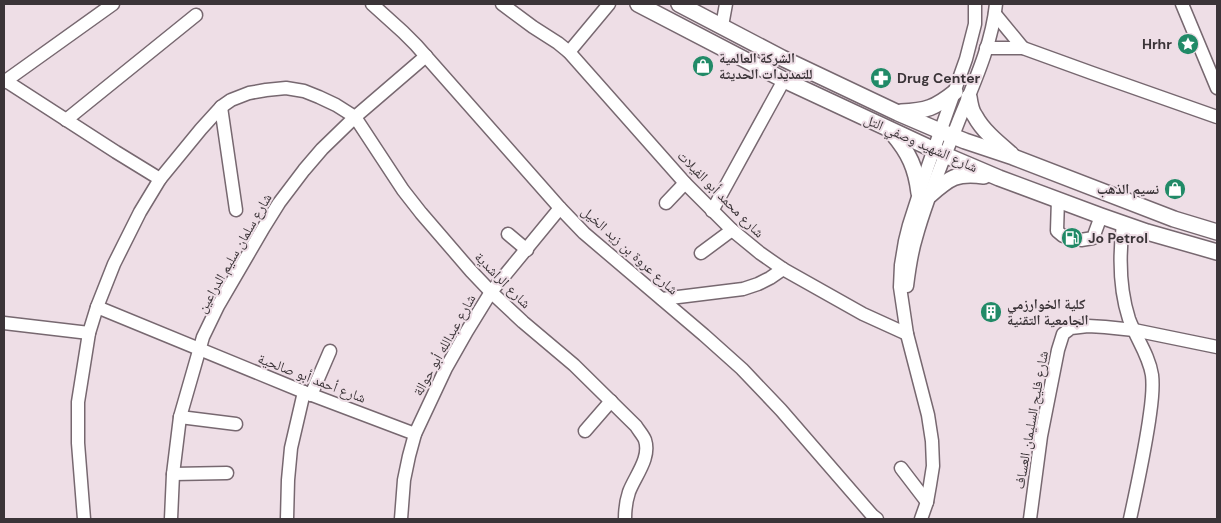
<svg xmlns="http://www.w3.org/2000/svg" width="1221" height="523" font-family="'DM Sans','Noto Naskh Arabic',sans-serif">
  <rect width="100%" height="100%" fill="#eedee6"/>
  <g fill="none" stroke-linecap="round" stroke-linejoin="round">
    <path stroke="#cabcc3" stroke-width="12" stroke-dasharray="12 6" stroke-linecap="butt" d="M1063,236L1081,240"/>
    <g stroke="#776870" stroke-width="15">
      <g id="minor">
        <path d="M372,4L403,32L416,45L560,208L584,233L704,335L742,369L781,410L872,515L877,519"/>
        <path d="M502,4L533,27L558,43L569,52L685,183L732,230L760,253L783,269L863,314L907,334"/>
        <path d="M1182,4L1217,88"/>
        <path d="M995,14L1023,48"/>
        <path d="M722,26L726,4"/>
        <path d="M986,48H1023L1092,73L1217,117"/>
        <path d="M569,52L609,4"/>
        <path d="M6,81L116,152L160,179"/>
        <path d="M4,82L113,4"/>
        <path d="M221,107L236,210"/>
        <path d="M66,120L196,15"/>
        <path d="M1058,199L1057,231L1063,236"/>
        <path d="M666,203L685,183"/>
        <path d="M712,211L784,80"/>
        <path d="M1123,224C1119,256 1119,288 1129,319C1136,338 1149,355 1152,375C1154,391 1151,406 1149,421C1144,454 1137,487 1130,519"/>
        <path d="M508,234L527,250"/>
        <path d="M1081,240L1093,238L1101,216"/>
        <path d="M701,253L732,230"/>
        <path d="M907,286C909,270 911,254 916,238C927,197 944,159 959,120C974,83 992,44 996,4"/>
        <path d="M662,299L743,289L758,284L770,278L783,269"/>
        <path d="M97,307L304,392L415,434"/>
        <path d="M4,323L89,333"/>
        <path d="M311,395L330,351"/>
        <path d="M180,417L236,424"/>
        <path d="M585,431L611,401"/>
        <path d="M901,468L927,502"/>
        <path d="M173,474L227,473"/>
        <path d="M84,519L78,443V402L89,333L97,307L114,264L140,212L160,179L201,129L221,107L231,100L249,93L266,90L286,88L304,91L319,97L336,105L355,117L403,190L421,213L471,271L491,292L523,322L574,365L636,426C639,431 643,435 645,440C651,458 635,476 629,492C626,501 625,510 625,519"/>
        <path d="M171,519L173,474L180,417L203,337L218,306L264,227L279,203L304,170L322,149L355,117L426,56"/>
        <path d="M287,519L288,480L291,448L304,392"/>
        <path d="M401,519L404,480L409,456L415,434L446,368L467,331L491,292L560,208"/>
        <path d="M921,519L927,502L930,485L933,466L932,441L928,415L907,334L900,287L901,265L905,241L909,225L928,166L966,59L975,24V4"/>
        <path d="M1030,519L1041,436L1058,350L1063,334L1071,328L1088,326L1105,327L1134,330L1217,347"/>
      </g>
    </g>
    <g stroke="#776870" stroke-width="18">
      <g id="major">
        <path d="M638,4L784,80L945,155L999,178L1101,216L1147,232L1217,252"/>
        <path d="M679,4L782,58L898,113L940,131L965,141L1013,157L1174,219L1217,232"/>
        <path d="M969,97C970,104 971,111 975,116C983,131 998,143 1011,154"/>
        <path d="M901,112C926,111 935,108 955,92"/>
        <path d="M893,134C909,153 916,168 919,193"/>
        <path d="M930,195C949,178 957,172 984,176"/>
      </g>
    </g>
    <use href="#minor" stroke="#fff" stroke-width="12"/>
    <use href="#major" stroke="#fff" stroke-width="15"/>
  </g>
  <defs>
    <g id="sight-disc" transform="scale(1.125)"><circle r="9.5" fill="#218a67" stroke="#eedee6"/><path d="M0-6L1.8-2.2L6-1.7L2.9 1.2L3.7 5.4L0 3.3L-3.7 5.4L-2.9 1.2L-6-1.7L-1.8-2.2Z" fill="#fff"/></g>
    <g id="shop-disc" transform="scale(1.125)"><circle r="9.5" fill="#218a67" stroke="#eedee6"/><path d="M-5-2.5h2.3a2.7 3.5 0 0 1 5.4 0H5L5.5 6h-11ZM-1.5-2.5h3a1.5 2.3 0 0 0-3 0Z" fill="#fff"/></g>
    <g id="pharmacy-disc" transform="scale(1.125)"><circle r="9.5" fill="#218a67" stroke="#eedee6"/><path d="M-2-6h4v4h4v4h-4v4h-4v-4h-4v-4h4Z" fill="#fff"/></g>
    <g id="fuel-disc" transform="scale(1.125)"><circle r="9.5" fill="#218a67" stroke="#eedee6"/><path d="M-5.5-6h7V0h2V4h1.3V-2.5L3-4.5l.8-.8L6-3V5H2.5V1h-1V6h-7ZM-4.2-4.7v3.2H.2V-4.7Z" fill="#fff"/></g>
    <g id="building-disc" transform="scale(1.125)"><circle r="9.5" fill="#218a67" stroke="#eedee6"/><path d="M-4-6H4V6H1V3H-1V6H-4ZM-2.5-4.3h1.7v1.8h-1.7ZM.8-4.3h1.7v1.8H.8ZM-2.5-1h1.7V.8h-1.7ZM.8-1h1.7V.8H.8Z" fill="#fff"/></g>
  </defs>
  <g fill-rule="evenodd">
    <use href="#sight-disc" x="1188" y="44"/>
    <use href="#shop-disc" x="703" y="66"/>
    <use href="#pharmacy-disc" x="881" y="78"/>
    <use href="#shop-disc" x="1175" y="189"/>
    <use href="#fuel-disc" x="1072" y="238"/>
    <use href="#building-disc" x="991" y="312"/>
  </g>
  <g text-anchor="middle" dominant-baseline="central" stroke-width="4" stroke-linejoin="round" paint-order="stroke">
    <g font-size="14" font-weight="bold" fill="#3b3438" stroke="#eedee6" text-anchor="start">
      <text x="1172" y="44" text-anchor="end">Hrhr</text>
      <text x="719" y="58">الشركة العالمية<tspan x="719" dy="16">للتمديدات الحديثة</tspan></text>
      <text x="897" y="78">Drug Center</text>
      <text x="1159" y="189" text-anchor="end">نسيم الذهب</text>
      <text x="1088" y="238">Jo Petrol</text>
      <text x="1007" y="304">كلية الخوارزمي<tspan x="1007" dy="16">الجامعية التقنية</tspan></text>
    </g>
    <g font-size="14" fill="#3b3438" stroke="#eedee6">
      <text transform="translate(921 143) rotate(24)">شارع الشهيد وصفي التل</text>
      <text transform="translate(721 194) rotate(45)">شارع محمد أبو الفيلات</text>
      <text transform="translate(630 250) rotate(42)">شارع عروة بن زيد الخيل</text>
      <text transform="translate(234 253) rotate(-60)">شارع سلمان سليم الدراعين</text>
      <text transform="translate(503 280) rotate(45)">شارع الراشدية</text>
      <text transform="translate(444 345) rotate(-61)">شارع عبدالله أبو حوالة</text>
      <text transform="translate(312 378) rotate(21)">شارع أحمد أبو صالحية</text>
      <text transform="translate(1031 420) rotate(-80)">شارع فليح السليمان العساف</text>
    </g>
  </g>
  <rect width="1221" height="523" fill="none" stroke="#3b3438" stroke-width="10"/>
</svg>
